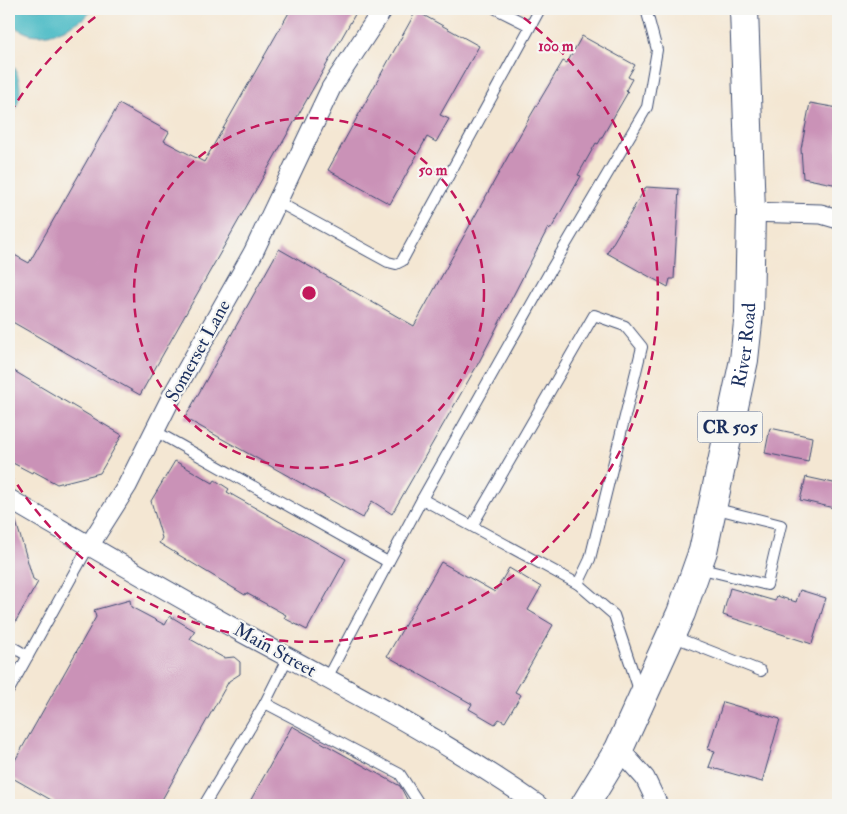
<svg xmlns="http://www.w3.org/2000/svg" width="847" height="814" font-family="'IM FELL Double Pica',serif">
  <rect width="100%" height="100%" fill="#f6f6f2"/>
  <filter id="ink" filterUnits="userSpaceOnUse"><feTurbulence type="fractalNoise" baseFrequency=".02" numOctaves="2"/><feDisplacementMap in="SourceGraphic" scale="10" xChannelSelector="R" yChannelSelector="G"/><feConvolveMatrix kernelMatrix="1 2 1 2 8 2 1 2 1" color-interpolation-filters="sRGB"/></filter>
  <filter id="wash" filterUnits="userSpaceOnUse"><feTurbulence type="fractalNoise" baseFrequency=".0096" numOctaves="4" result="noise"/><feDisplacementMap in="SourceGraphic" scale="20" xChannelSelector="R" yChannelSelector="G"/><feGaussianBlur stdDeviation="1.12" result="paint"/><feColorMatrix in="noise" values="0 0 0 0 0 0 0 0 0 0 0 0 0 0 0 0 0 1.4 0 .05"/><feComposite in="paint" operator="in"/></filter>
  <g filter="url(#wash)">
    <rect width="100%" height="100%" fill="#f4e7d3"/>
    <g fill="#4ebcc6" stroke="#347692">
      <path d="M9,9H94C81,23 51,39 30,34C23,32 15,27 9,23Z"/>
      <path d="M9,65L15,68C24,92 20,100 9,122Z"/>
    </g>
    <g id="blocks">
      <g fill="#ca92b7">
        <path d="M291,9H358L140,395L9,320V252L29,263L119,104L169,132L164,141L204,162Z"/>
        <path d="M416,11L479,46L440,115L449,119L436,142L427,137L390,204L328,170Z"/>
        <path d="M582,36L635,65L628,77L632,79L626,90L628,92L598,144L596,143L578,175L581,176L551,229L548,228L479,362L392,514L372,501L363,518L185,418L279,249L414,326L531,115L563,61L567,63Z"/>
        <path d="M810,103L838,108V185L803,178L801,149Z"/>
        <path d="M646,187L679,189L674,279H670L668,287L607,253Z"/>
        <path d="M9,368L122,435L100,473L57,484L33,471L32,473L9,461Z"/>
        <path d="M770,428L812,437L808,462L765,453Z"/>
        <path d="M175,461L213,483L215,480L229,489L227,492L346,559L307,630L284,618L286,615L246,593L245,595L159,543L162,538L151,501Z"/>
        <path d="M806,477L838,484V509L800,500Z"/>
        <path d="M9,514L14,515L33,579L38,582L9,633Z"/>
        <path d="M441,562L495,592L509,568L541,587L528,610L553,625L515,692L521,695L505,722L499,719L495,724L469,709L472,704L387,656Z"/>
        <path d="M730,588L775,601L777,596L796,602L800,590L826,598L812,644L723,615Z"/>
        <path d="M130,600L131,607L165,625L170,616L195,631L190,639L224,658L234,657L240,662V674L229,681L159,805H60L9,776V771L96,617L94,610Z"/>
        <path d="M723,702L780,719L762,782L709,767L715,751L708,749Z"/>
        <path d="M292,726L400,786L410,805H248Z"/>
      </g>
    </g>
  </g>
  <g filter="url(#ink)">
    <use href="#blocks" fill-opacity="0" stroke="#3c4b70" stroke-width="1"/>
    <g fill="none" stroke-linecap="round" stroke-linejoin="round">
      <g stroke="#3c4b70" stroke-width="12">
        <g id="lane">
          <path d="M496,9L530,26"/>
          <path d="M278,202L388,262L396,264L402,261L540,9"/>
          <path d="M155,431L388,562"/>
          <path d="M422,499L578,584L590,559L642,347L625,326L594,315L472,526"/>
          <path d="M698,568L767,585L781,525L713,508"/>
          <path d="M578,584L614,615L640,693"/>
          <path d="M672,636L761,671"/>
          <path d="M9,645L28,656"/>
          <path d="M327,678L422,499L549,273L647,107L657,50L646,9"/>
          <path d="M9,690L89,546"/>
          <path d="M265,703L400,774L420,805"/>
          <path d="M204,805L265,703L288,657"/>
        </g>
      </g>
      <g stroke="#3c4b70" stroke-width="21">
        <g id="street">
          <path d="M751,212L821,214L838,219"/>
          <path d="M9,499C86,544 163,589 241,632C342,687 444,739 538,805"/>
          <path d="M89,546L127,486L172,396L253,253L331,88L383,9"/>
          <path d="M619,749L645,778L658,805"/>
        </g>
      </g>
      <g stroke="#3c4b70" stroke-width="30">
        <g id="primary">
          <path id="s1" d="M585,805L619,749L681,613L703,551L744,360L749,313L751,212L744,9"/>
        </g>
      </g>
      <use href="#lane" stroke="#fff" stroke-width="10"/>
      <use href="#street" stroke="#fff" stroke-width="19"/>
      <use href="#primary" stroke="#fff" stroke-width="28"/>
    </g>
  </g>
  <g fill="none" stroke="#c2185b" stroke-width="2.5" stroke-dasharray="9 6">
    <circle cx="309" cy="293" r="175"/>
    <path d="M10 113A349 349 0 0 1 106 9M512 9A349 349 0 1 1 10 473"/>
  </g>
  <g text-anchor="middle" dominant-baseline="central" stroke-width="4.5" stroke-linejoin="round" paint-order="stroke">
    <rect fill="#f6f6f2" stroke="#5d6b8a" stroke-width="1" x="697.5" y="411.5" width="65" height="31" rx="4"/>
    <g font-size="18" font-weight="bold" fill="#1b2f5e">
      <text x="730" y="427">CR 505</text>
    </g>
    <g font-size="19" fill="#1b2f5e" stroke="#f6f6f2">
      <text stroke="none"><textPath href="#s1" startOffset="491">River Road</textPath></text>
      <text transform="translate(198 351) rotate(-61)">Somerset Lane</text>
      <text transform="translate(275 650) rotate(29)">Main Street</text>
    </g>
  </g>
  <circle cx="309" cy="293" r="8" fill="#c2185b" stroke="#f6f6f2" stroke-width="2.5"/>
  <g font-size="15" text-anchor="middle" font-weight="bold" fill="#c2185b" stroke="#f6f6f2" stroke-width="4.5" stroke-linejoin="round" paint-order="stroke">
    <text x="556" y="51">100 m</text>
    <text x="433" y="175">50 m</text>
  </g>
  <rect width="847" height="814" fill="none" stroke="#f6f6f2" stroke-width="30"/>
</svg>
